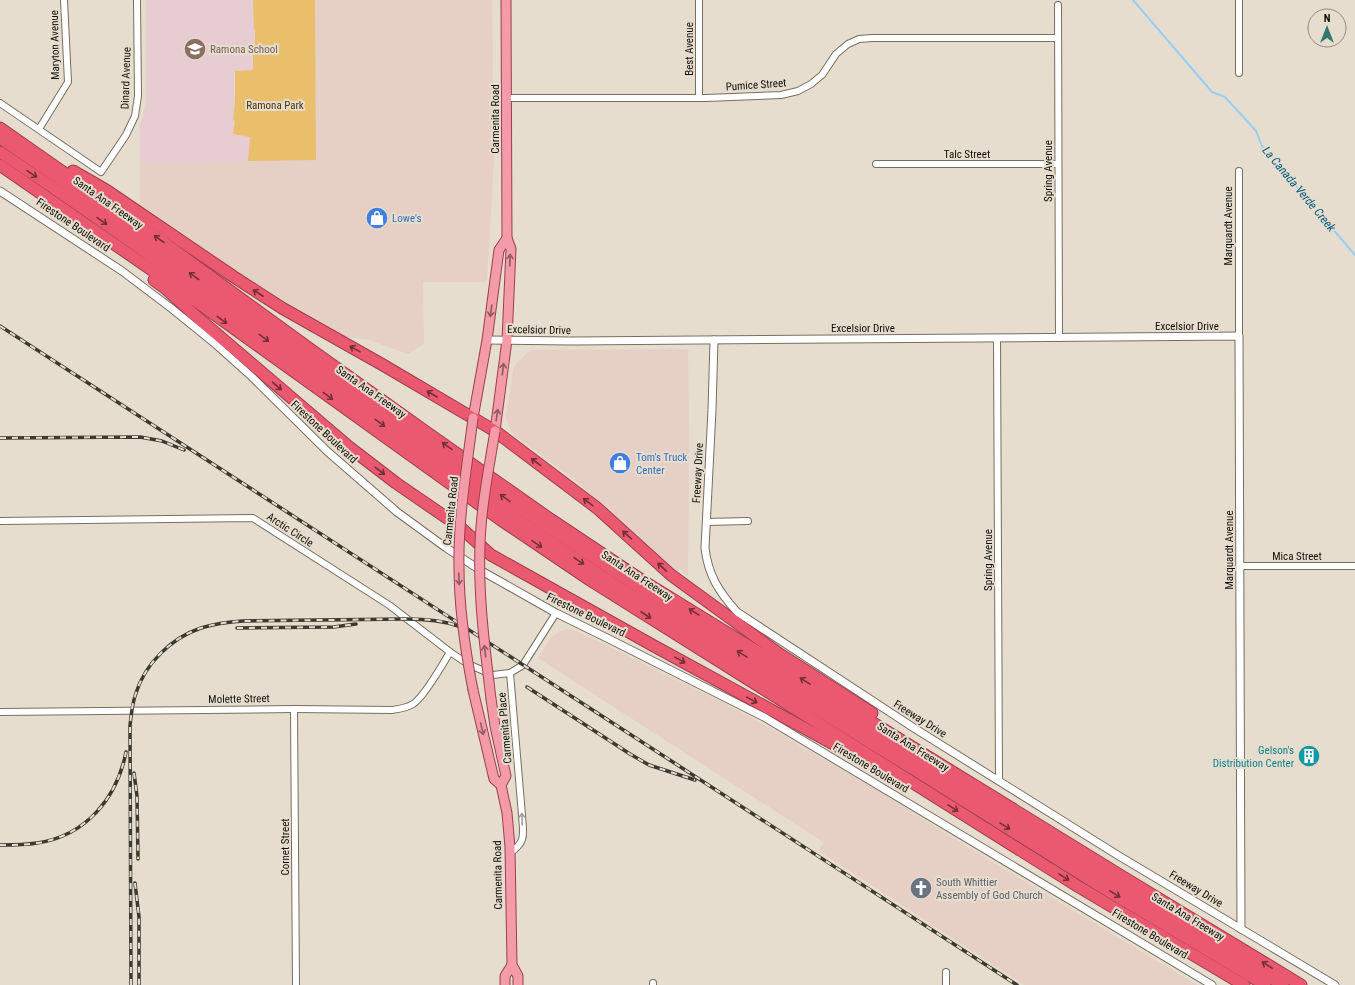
<svg xmlns="http://www.w3.org/2000/svg" width="1355" height="985" font-family="'Roboto Condensed',sans-serif">
  <rect width="100%" height="100%" fill="#e6ddce"/>
  <g fill="#e6cfc4">
    <path d="M315,0H492L494,158L487,282H423L424,344L408,354L366,339L344,337L234,270L140,204V163L316,160Z"/>
    <path d="M688,349L689,446L688,576L680,569L677,573L600,502L573,479L515,436L511,431L507,421L506,415L514,366L530,350Z"/>
    <path d="M568,629L577,631L608,646L726,704L777,732L883,794L971,849L1197,985H1024L819,851L823,842L538,658L552,637L560,631Z"/>
  </g>
  <path fill="#e7cdd1" d="M146,0H315L316,160L140,163V125L146,103Z"/>
  <path fill="#eabf6b" d="M253,0H315L316,160L248,161L250,137L233,134L235,121L233,120L235,102V71L253,70V51H255V30L254,29Z"/>
  <g fill="none" stroke-linecap="round" stroke-linejoin="round">
    <path stroke="#96cff3" stroke-width="2" d="M1133,0L1212,92L1225,97L1256,131L1262,146L1355,255"/>
    <g stroke="#766f61" stroke-width="8">
      <g id="minor">
        <path d="M699,0V98"/>
        <path d="M1239,0V73"/>
        <path d="M1058,5L1059,338"/>
        <path d="M507,98H706L781,95L798,91L811,84L822,75L836,54L848,44L859,39L872,38H1058"/>
        <path d="M0,103L101,172L126,135L135,116L138,96L137,0"/>
        <path d="M39,129L68,82L64,0"/>
        <path d="M876,164H1058"/>
        <path d="M1239,171V336"/>
        <path d="M997,338L999,781"/>
        <path d="M0,521L253,518L389,605L450,652L468,664L493,675L510,673L523,665L556,613"/>
        <path d="M706,522L748,521"/>
        <path d="M1240,566H1355"/>
        <path d="M510,673L522,815C523,834 527,841 510,853"/>
        <path d="M294,709L296,985"/>
        <path d="M0,712L294,709L392,710C399,709 407,708 413,704C423,698 443,664 450,652"/>
        <path d="M946,972V985"/>
        <path d="M653,983V985"/>
      </g>
    </g>
    <g stroke="#766f61" stroke-width="9">
      <g id="tertiary">
        <path d="M0,191L122,271L171,308L213,342L251,376L328,452L397,512L445,547L480,570L556,613L611,640L764,717L1212,985"/>
        <path d="M487,340L573,341L1239,336L1241,929"/>
        <path d="M714,340L712,410L705,548C708,575 719,592 737,612L914,728L1119,856L1335,985"/>
      </g>
    </g>
    <g stroke="#9e3e4c" stroke-width="11">
      <g id="primary">
        <path d="M473,418L487,340L499,250L507,238"/>
        <path d="M495,431L507,340L511,249L507,238L506,0"/>
        <path d="M473,690L494,779L501,785"/>
        <path d="M491,699L495,726L506,776L501,785L507,813L510,847L512,965L518,976V985"/>
        <path d="M505,985V976L512,965"/>
      </g>
    </g>
    <g stroke="#9e3e4c" stroke-width="13">
      <g id="motorway">
        <path d="M0,128L163,242L310,349L429,434L550,519L643,581L1123,877L1301,985"/>
        <path d="M0,138C190,267 371,408 561,536C664,605 769,670 874,735C1010,819 1146,903 1283,985"/>
        <path d="M0,152C199,284 386,433 585,565C671,622 761,675 850,730C930,779 1009,829 1089,879C1147,915 1207,949 1265,985"/>
        <path d="M0,165L172,284L501,520L590,580L1079,887L1244,985"/>
        <path d="M73,171L106,190L234,277L282,308L383,365L495,431L597,508L671,575L778,653L872,713"/>
        <path d="M154,280L165,288L198,318L349,447L396,483L460,527L491,555L654,646L839,747L868,761"/>
      </g>
    </g>
    <use href="#minor" stroke="#fff" stroke-width="6"/>
    <use href="#tertiary" stroke="#fff" stroke-width="7"/>
    <use href="#primary" stroke="#f39ba9" stroke-width="9"/>
    <use href="#motorway" stroke="#eb5970" stroke-width="11"/>
    <g stroke="#3d3931" stroke-width="3.5">
      <g id="rail">
        <path d="M0,326L1017,985"/>
        <path d="M0,438L140,437L162,441L184,450"/>
        <path d="M237,628L334,627L356,624"/>
        <path d="M527,687L630,754L649,765L695,780"/>
        <path d="M134,773L137,796L138,859"/>
        <path d="M0,845C12,845 25,845 37,843C86,836 117,798 126,752"/>
        <path d="M135,883L139,917V985"/>
        <path d="M131,985L130,726C131,715 132,704 136,693C145,664 171,638 201,628C214,624 228,622 243,621L406,619C424,619 441,620 458,626"/>
      </g>
    </g>
    <use href="#rail" stroke="#e6ddce" stroke-width="2" stroke-dasharray="6" stroke-linecap="butt"/>
    <g stroke="#9e3e4c" stroke-width="11" stroke-linecap="butt">
      <g id="primary-bridge">
        <path d="M473,418C467,467 458,517 459,567C459,608 465,649 473,690"/>
        <path d="M491,699C485,648 478,597 480,545C481,507 489,468 495,431"/>
      </g>
    </g>
    <use href="#primary-bridge" stroke="#f39ba9" stroke-width="9"/>
  </g>
  <defs><path id="oneway-shaft" d="M-6 0H5M1.5-3L5.5 0L1.5 3" fill="none" stroke-width="1.6" stroke-linecap="round" stroke-linejoin="round"/></defs>
  <g stroke="#732f37">
    <use href="#oneway-shaft" transform="translate(32 174) rotate(34)"/>
    <use href="#oneway-shaft" transform="translate(102 221) rotate(35)"/>
    <use href="#oneway-shaft" transform="translate(159 239) rotate(-145)"/>
    <use href="#oneway-shaft" transform="translate(194 276) rotate(-144)"/>
    <use href="#oneway-shaft" transform="translate(258 293) rotate(-147)"/>
    <use href="#oneway-shaft" transform="translate(222 320) rotate(36)"/>
    <use href="#oneway-shaft" transform="translate(264 338) rotate(36)"/>
    <use href="#oneway-shaft" transform="translate(355 349) rotate(-151)"/>
    <use href="#oneway-shaft" transform="translate(277 386) rotate(41)"/>
    <use href="#oneway-shaft" transform="translate(432 394) rotate(-150)"/>
    <use href="#oneway-shaft" transform="translate(328 396) rotate(36)"/>
    <use href="#oneway-shaft" transform="translate(380 423) rotate(36)"/>
    <use href="#oneway-shaft" transform="translate(447 446) rotate(-145)"/>
    <use href="#oneway-shaft" transform="translate(536 462) rotate(-143)"/>
    <use href="#oneway-shaft" transform="translate(380 471) rotate(37)"/>
    <use href="#oneway-shaft" transform="translate(505 498) rotate(-145)"/>
    <use href="#oneway-shaft" transform="translate(588 502) rotate(-143)"/>
    <use href="#oneway-shaft" transform="translate(627 535) rotate(-139)"/>
    <use href="#oneway-shaft" transform="translate(537 544) rotate(34)"/>
    <use href="#oneway-shaft" transform="translate(579 561) rotate(34)"/>
    <use href="#oneway-shaft" transform="translate(662 567) rotate(-137)"/>
    <use href="#oneway-shaft" transform="translate(694 612) rotate(-148)"/>
    <use href="#oneway-shaft" transform="translate(646 615) rotate(33)"/>
    <use href="#oneway-shaft" transform="translate(742 654) rotate(-148)"/>
    <use href="#oneway-shaft" transform="translate(680 660) rotate(29)"/>
    <use href="#oneway-shaft" transform="translate(805 681) rotate(-148)"/>
    <use href="#oneway-shaft" transform="translate(752 700) rotate(29)"/>
    <use href="#oneway-shaft" transform="translate(953 808) rotate(32)"/>
    <use href="#oneway-shaft" transform="translate(1005 826) rotate(32)"/>
    <use href="#oneway-shaft" transform="translate(1064 877) rotate(32)"/>
    <use href="#oneway-shaft" transform="translate(1115 894) rotate(31)"/>
    <use href="#oneway-shaft" transform="translate(1267 965) rotate(-149)"/>
  </g>
  <g stroke="#8d5b61">
    <use href="#oneway-shaft" transform="translate(510 260) rotate(-88)"/>
    <use href="#oneway-shaft" transform="translate(491 311) rotate(98)"/>
    <use href="#oneway-shaft" transform="translate(503 369) rotate(-83)"/>
    <use href="#oneway-shaft" transform="translate(497 415) rotate(-81)"/>
    <use href="#oneway-shaft" transform="translate(459 579) rotate(88)"/>
    <use href="#oneway-shaft" transform="translate(485 651) rotate(-97)"/>
    <use href="#oneway-shaft" transform="translate(482 729) rotate(77)"/>
  </g>
  <use stroke="#9f9e9c" href="#oneway-shaft" transform="translate(522 819) rotate(-92)"/>
  <defs>
    <g id="school-disc" transform="scale(1.15)"><circle r="9.5" fill="#8d6e63" stroke="#e6ddce"/><path d="M0-5L7-2L0 1L-7-2ZM-4 1L0 2.5L4 1V4Q0 6-4 4Z" fill="#fff"/></g>
    <g id="shop-disc" transform="scale(1.15)"><circle r="9.5" fill="#3f7fe0" stroke="#e6ddce"/><path d="M-5-2.5h2.3a2.7 3.5 0 0 1 5.4 0H5L5.5 6h-11ZM-1.5-2.5h3a1.5 2.3 0 0 0-3 0Z" fill="#fff"/></g>
    <g id="building-disc" transform="scale(1.15)"><circle r="9.5" fill="#0f9aa8" stroke="#e6ddce"/><path d="M-4-6H4V6H1V3H-1V6H-4ZM-2.5-4.3h1.7v1.8h-1.7ZM.8-4.3h1.7v1.8H.8ZM-2.5-1h1.7V.8h-1.7ZM.8-1h1.7V.8H.8Z" fill="#fff"/></g>
    <g id="church-disc" transform="scale(1.15)"><circle r="9.5" fill="#6b7280" stroke="#e6ddce"/><path d="M-1.2-6h2.4v3.5h3.3v2.4h-3.3V6h-2.4V-.1h-3.3v-2.4h3.3Z" fill="#fff"/></g>
  </defs>
  <g fill-rule="evenodd">
    <use href="#school-disc" x="195" y="49"/>
    <use href="#shop-disc" x="377" y="218"/>
    <use href="#shop-disc" x="620" y="463"/>
    <use href="#building-disc" x="1309" y="756"/>
    <use href="#church-disc" x="921" y="888"/>
  </g>
  <g text-anchor="middle" dominant-baseline="central" stroke-width="4" stroke-linejoin="round" paint-order="stroke">
    <g font-size="11" fill="#100d08" stroke="#e6ddce">
      <text transform="translate(55 45) rotate(-91)">Maryton Avenue</text>
      <text transform="translate(689 49) rotate(-90)">Best Avenue</text>
      <text transform="translate(126 78) rotate(-88)">Dinard Avenue</text>
      <text transform="translate(756 85) rotate(-4)">Pumice Street</text>
      <text transform="translate(495 119) rotate(-90)">Carmenita Road</text>
      <text x="967" y="154">Talc Street</text>
      <text transform="translate(1048 171) rotate(-90)">Spring Avenue</text>
      <text transform="translate(108 203) rotate(35)">Santa Ana Freeway</text>
      <text transform="translate(73 225) rotate(34)">Firestone Boulevard</text>
      <text transform="translate(1228 226) rotate(-90)">Marquardt Avenue</text>
      <text x="1187" y="326">Excelsior Drive</text>
      <text x="863" y="328">Excelsior Drive</text>
      <text transform="translate(539 330) rotate(1)">Excelsior Drive</text>
      <text transform="translate(371 392) rotate(35)">Santa Ana Freeway</text>
      <text transform="translate(324 432) rotate(43)">Firestone Boulevard</text>
      <text transform="translate(698 473) rotate(-87)">Freeway Drive</text>
      <text transform="translate(451 511) rotate(-84)">Carmenita Road</text>
      <text transform="translate(290 530) rotate(33)">Arctic Circle</text>
      <text transform="translate(1229 550) rotate(-90)">Marquardt Avenue</text>
      <text x="1297" y="556">Mica Street</text>
      <text transform="translate(988 560) rotate(-90)">Spring Avenue</text>
      <text transform="translate(637 576) rotate(33)">Santa Ana Freeway</text>
      <text transform="translate(586 615) rotate(26)">Firestone Boulevard</text>
      <text transform="translate(239 699) rotate(-1)">Molette Street</text>
      <text transform="translate(920 719) rotate(32)">Freeway Drive</text>
      <text transform="translate(505 728) rotate(-95)">Carmenita Place</text>
      <text transform="translate(913 747) rotate(32)">Santa Ana Freeway</text>
      <text transform="translate(871 768) rotate(31)">Firestone Boulevard</text>
      <text transform="translate(285 847) rotate(-90)">Cornet Street</text>
      <text transform="translate(498 875) rotate(-91)">Carmenita Road</text>
      <text transform="translate(1196 889) rotate(31)">Freeway Drive</text>
      <text transform="translate(1188 917) rotate(31)">Santa Ana Freeway</text>
      <text transform="translate(1150 934) rotate(31)">Firestone Boulevard</text>
    </g>
    <g font-size="11" fill="#785e54" stroke="#e6ddce" text-anchor="start">
      <text x="210" y="49">Ramona School</text>
    </g>
    <g font-size="11" fill="#473307" stroke="#e6ddce">
      <text x="275" y="105">Ramona Park</text>
    </g>
    <g font-size="11" fill="#366cbe" stroke="#e6ddce" text-anchor="start">
      <text x="392" y="218">Lowe's</text>
      <text x="636" y="457">Tom's Truck<tspan x="636" dy="13">Center</tspan></text>
    </g>
    <g font-size="11" fill="#0d838f" stroke="#e6ddce" text-anchor="end">
      <text x="1294" y="750">Gelson's<tspan x="1294" dy="13">Distribution Center</tspan></text>
    </g>
    <g font-size="11" fill="#5b616d" stroke="#e6ddce" text-anchor="start">
      <text x="936" y="882">South Whittier<tspan x="936" dy="13">Assembly of God Church</tspan></text>
    </g>
    <g font-size="12" font-style="italic" fill="#025b82" stroke="#e6ddce">
      <text transform="translate(1299 189) rotate(50)">La Canada Verde Creek</text>
    </g>
  </g>
  <g transform="translate(1327 28)"><circle r="19" fill="#e6ddce" stroke="#908a7f"/>
  <path d="M0-3L7 15L0 10L-7 15Z" fill="#34796c"/>
  <text y="-6" font-size="11" font-weight="bold" text-anchor="middle" fill="#100d08">N</text>
  </g>
</svg>
